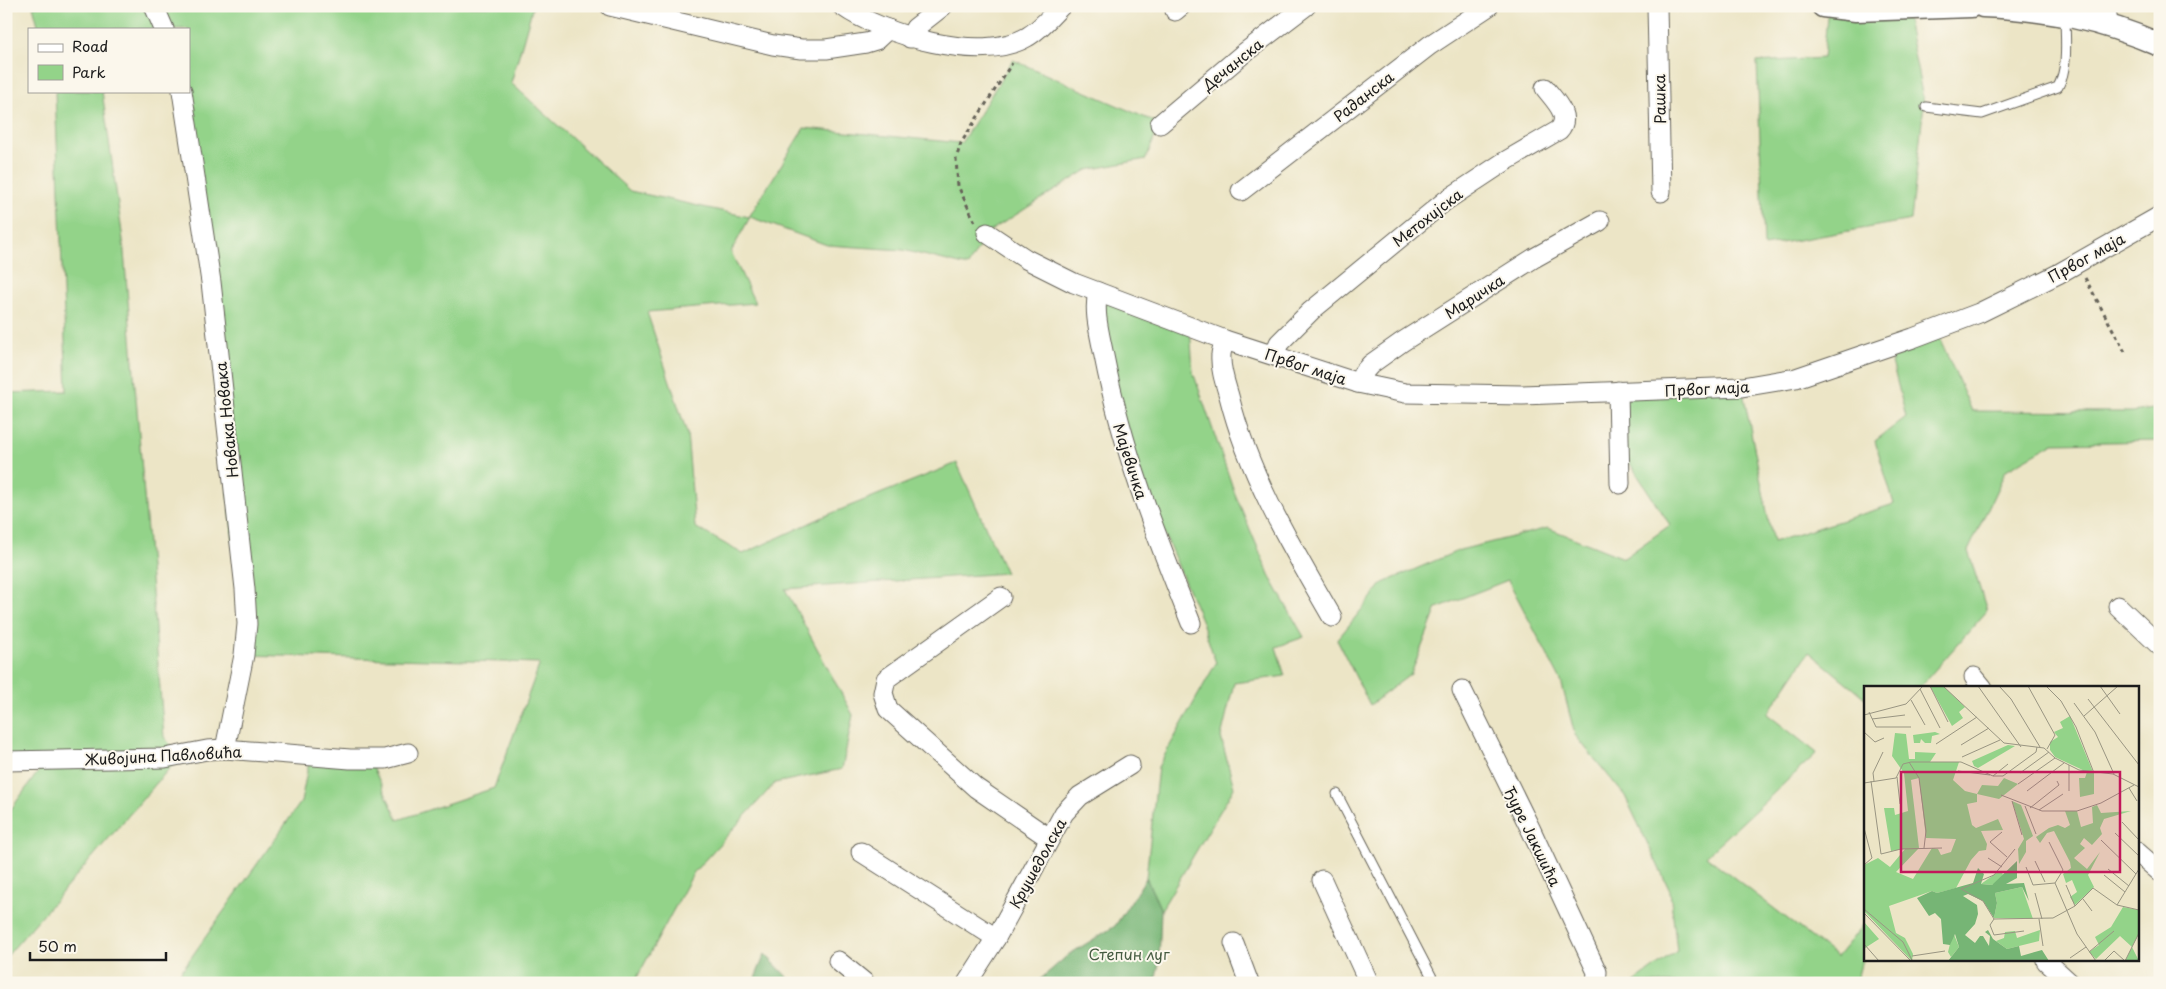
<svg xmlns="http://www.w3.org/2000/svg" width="2166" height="989" font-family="'Playpen Sans',sans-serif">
  <rect width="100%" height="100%" fill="#fbf7ec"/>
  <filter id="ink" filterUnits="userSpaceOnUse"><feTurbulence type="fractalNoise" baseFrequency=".02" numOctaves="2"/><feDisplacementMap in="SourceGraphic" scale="10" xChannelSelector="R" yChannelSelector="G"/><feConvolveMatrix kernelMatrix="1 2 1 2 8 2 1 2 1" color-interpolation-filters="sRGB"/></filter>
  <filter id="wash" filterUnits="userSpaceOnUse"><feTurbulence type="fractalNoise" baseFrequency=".0096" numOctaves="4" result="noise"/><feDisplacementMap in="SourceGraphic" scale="20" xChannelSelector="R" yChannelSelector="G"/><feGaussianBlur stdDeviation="1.12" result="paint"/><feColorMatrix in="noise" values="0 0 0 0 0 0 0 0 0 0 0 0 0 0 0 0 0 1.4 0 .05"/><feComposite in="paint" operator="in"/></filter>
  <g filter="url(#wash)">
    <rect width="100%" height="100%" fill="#ece5c6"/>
    <g fill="#93d389" stroke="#587852">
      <path d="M33,6H533L511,83L630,191L749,217L804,128L961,143L1013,60L1160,124L1146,159L1087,170L987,233L968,266L903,250L827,245L750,217L731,252L755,303L647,312L687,433L695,527L743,554L825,516L957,463L1006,573L785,589L853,715L842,769L775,783L694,872L634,983H173L301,802L310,756L369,759L398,820L494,788L540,663L244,655L189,91V29H39Z"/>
      <path d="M1828,7L1905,9L1924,103L1911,220L1764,246L1757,62L1823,58Z"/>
      <path d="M55,91H102L123,240L164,737L180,756L6,957V816L46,761L6,762V393L67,391Z"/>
      <path d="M1098,292L1190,326L1193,372L1235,494L1271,579L1304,637L1276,647L1285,676L1234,683L1221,737L1234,788L1161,910L1146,878L1158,767L1216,663L1202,622L1122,434Z"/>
      <path d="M1936,330L1972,411L2132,412L2160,408V441L2054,443L2006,470L1968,551L1987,611L1919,688H1865V698L1809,652L1767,714L1817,753L1706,856L1837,957L1865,923V949L1856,983H1633L1677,951L1670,891L1625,796L1575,735L1561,681L1508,580L1437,608L1411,674L1370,705L1337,640L1383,583L1460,550L1548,528L1624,558L1670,525L1618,445V391L1742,387L1773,542L1894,504L1875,441L1906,417L1888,346Z"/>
    </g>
    <g fill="#76b575" stroke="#496848">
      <path d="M1146,878L1161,910L1159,963L1155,983H1036L1068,955L1115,926Z"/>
      <path d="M765,954L793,983H753Z"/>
    </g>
  </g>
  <g filter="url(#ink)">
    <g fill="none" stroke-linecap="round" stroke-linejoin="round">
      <g stroke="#656258" stroke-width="11">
        <g id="service">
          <path d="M1926,107L1982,114L2058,87C2069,66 2065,39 2065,15"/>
          <path d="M1337,794L1435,983"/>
        </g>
      </g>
      <g stroke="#656258" stroke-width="21">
        <g id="minor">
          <path d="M154,6L164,29"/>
          <path d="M610,6L773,45L801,49H826L866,43L876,40L888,29"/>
          <path d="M842,6C883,35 981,64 1027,37C1040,30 1051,16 1061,6"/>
          <path d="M1657,6L1661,192"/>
          <path d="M2106,6L2108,25"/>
          <path d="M1175,11L1181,6"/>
          <path d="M910,38L915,28L943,6"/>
          <path d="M182,91L211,282L245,589L247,624L244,655L225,749"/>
          <path d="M1160,124L1244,53L1306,6"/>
          <path d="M1241,191L1430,45L1489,6"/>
          <path d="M987,233L1026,259L1074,283L1225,340L1358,383L1405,393L1522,395L1742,387L1796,378L1913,338L1979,313L2058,274L2160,216"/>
          <path d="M1098,292C1093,312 1100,335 1104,356C1122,449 1156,536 1191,623"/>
          <path d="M1225,340C1224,345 1221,350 1221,355C1220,368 1225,383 1229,396C1249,476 1291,546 1332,617"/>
          <path d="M1274,355L1279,343L1311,311L1445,201L1504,162L1559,130C1572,116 1554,100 1545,88"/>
          <path d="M1358,383L1363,373L1371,364L1402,342L1534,258L1600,221"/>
          <path d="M1618,391L1620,484"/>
          <path d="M1001,597L886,679L883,693L888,709L976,788L1049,838"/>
          <path d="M2118,606L2160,646"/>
          <path d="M1974,677L1983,688"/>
          <path d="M1462,690L1531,830L1597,972L1596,983"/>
          <path d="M6,761L165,758L207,750L225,749L350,759H385L408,753"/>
          <path d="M861,852L996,938"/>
          <path d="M2137,852L2160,872"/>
          <path d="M1322,880L1369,983"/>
          <path d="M1234,943L1249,983"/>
          <path d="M838,961L865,983"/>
          <path d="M2046,961L2070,983"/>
          <path d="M967,983L996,938L1064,813L1080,796L1130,765"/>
        </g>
      </g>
      <g stroke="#656258" stroke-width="25">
        <g id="tertiary">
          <path d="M1823,6L1856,10L1971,6"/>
          <path d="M1983,6C2048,9 2100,19 2160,45"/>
        </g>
      </g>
      <g stroke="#656258" stroke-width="3" stroke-dasharray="4 4" stroke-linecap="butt">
        <path d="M975,222L958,186L956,159L961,143L1012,63"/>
        <path d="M2085,278L2125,352"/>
      </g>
      <use href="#service" stroke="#fff" stroke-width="9"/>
      <use href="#minor" stroke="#fff" stroke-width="19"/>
      <use href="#tertiary" stroke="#fff" stroke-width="22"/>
    </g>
  </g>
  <g text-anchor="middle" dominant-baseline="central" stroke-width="4" stroke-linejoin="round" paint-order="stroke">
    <g font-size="15" fill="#1c1c1c" stroke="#fbf7ec">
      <text transform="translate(1232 64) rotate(-39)">Дечанска</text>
      <text transform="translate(1363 96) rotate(-38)">Раданска</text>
      <text transform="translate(1659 99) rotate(-91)">Рашка</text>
      <text transform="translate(1427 217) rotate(-38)">Метохијска</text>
      <text transform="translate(2086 257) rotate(-29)">Првог маја</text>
      <text transform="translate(1474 296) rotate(-33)">Маричка</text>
      <text transform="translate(1306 366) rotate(18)">Првог маја</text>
      <text transform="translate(1707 388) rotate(-3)">Првог маја</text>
      <text transform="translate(226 420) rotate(-96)">Новака Новака</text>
      <text transform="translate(1131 461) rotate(72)">Мајевичка</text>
      <text transform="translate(163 755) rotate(-3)">Живојина Павловића</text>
      <text transform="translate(1533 836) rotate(64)">Ђуре Јакшића</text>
      <text transform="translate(1037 863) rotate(-61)">Крушедолска</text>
    </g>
    <g font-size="15" fill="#465c42" stroke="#fbf7ec">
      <text x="1129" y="953">Степин луг</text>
    </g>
  </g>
  <g transform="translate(1864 686)">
    <rect width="275" height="275" fill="#ece5c6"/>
    <path d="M66,0H79L101,21L95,26L99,32L88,40ZM206,30L229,86H223L230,87V108L216,111L215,92H221L223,86L191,71L186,64V56L194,51L190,46L199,42L196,36ZM71,46L76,48L68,50L67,57H61L57,53L56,57H50L49,49ZM31,47L42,48L45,73H51V66L72,67L66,76H95L89,94L101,105L113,108L118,99L134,100L140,92L154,98L135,113L113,108V116L103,118L108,139L112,142L134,133L139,144L117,145L123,158L122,164L115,165L107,174L92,202L73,207L68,205L25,220L32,247L41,252L49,268L48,275L0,225V179L14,172L26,181L41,163L27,165L20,122H30L31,129L44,125L40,87L28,70ZM55,92L62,152L92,153L87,166L77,169L74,163L68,162L49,193L32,186L55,162L47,94ZM144,59L151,60L114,82L110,80L108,75ZM148,115L157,119L169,150L162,155V166L155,178L154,163L160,153ZM233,119L237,127L267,125L240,133L236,142L238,148L228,159L220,152L216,158L221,162L210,172L223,183L236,166L224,189L230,201L211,219L206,211L213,206L208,194L202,197L199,188L207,182L206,176L190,145L183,147L176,157L172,151L185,142L194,139L201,142L206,139L201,125H213L217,141L229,137L228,121ZM135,185L139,188L136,195L128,199L117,198ZM158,201L169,233L130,232L133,217L131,207ZM259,221L275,224V247L268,261L275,275H261L268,261L256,250L232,273L225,266L235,259L231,251L247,241ZM0,236L15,253L1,262L0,260ZM176,244L175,255L143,263L132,255L140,252L141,246L151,245L153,252ZM89,246L95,261L87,271L84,266Z" fill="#93d389" fill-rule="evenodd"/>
    <path d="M153,175V192L142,198L160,197L165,215L158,201L131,207L133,217L130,232L119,215L104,208L99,210L113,219L114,228L111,238L101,249L111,257L116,250H119L125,260L126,250L121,246L124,244L129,253L143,263L155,260L157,270L178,264L185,275H84L95,261L91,248L86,259L79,258L77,233L71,227L65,230L53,212L68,205L73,207L109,197L114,182L120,188L117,198L128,199Z" fill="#76b575"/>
    <path fill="none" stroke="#999582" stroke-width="1" d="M66,0L84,36M79,0L140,57L180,62L191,72L215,84L249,88L275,101M114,0L157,61M135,0L147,13L176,61M164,0L191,49L183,63M182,0L197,15L212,41L230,87M236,0L256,28M56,3L76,42M224,13L275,79M47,14L61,39M210,17L231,46L250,88M5,26L12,41H47M0,29L42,18L59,0M220,30L254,0M8,33L41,29M0,46L11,56L20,52M72,58L113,31M97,59L125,42M98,71L136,54M45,76L55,92L62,145L60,162M205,79V105M94,85L126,89M156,87L185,66M129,90L144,78M33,91L36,118M7,95L17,168L37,163L78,162M10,95L9,87L19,66M0,97L32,92L39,78L47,76H97L129,90H139L172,66L173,61M154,98L191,72M265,102L273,115M163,105L200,77M137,109L178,125H213L237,117L270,99M148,115L158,149M161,120L172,148M166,122L195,99L193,95M175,124L199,108M258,136L275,154M0,142L8,172L0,179M138,146L126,156L143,171M251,147L275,170M237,154L272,188M185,156L199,184L191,197M124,172L138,181M171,175L181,196M162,181L169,199L191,197M244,183L265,200M240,189L261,206M191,197L213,248L232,275M202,199L211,220M171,207L178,233M219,213L228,225M253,219L275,183M0,223L39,256L48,274M0,227L47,275M130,233L189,232L211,220L229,202L253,219L275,224M130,233L119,215L97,203L130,189L151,163M130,233L126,239L130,249L160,245M175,233L179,260M0,258L15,275M225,266L250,245M48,270L81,265M206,272L222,261M240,275L250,265L261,275M261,275L275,247"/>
    <path fill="#c2185b" fill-opacity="0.15" stroke="#c2185b" stroke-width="2.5" d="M37,86H256V186H37Z"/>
    <rect width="275" height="275" fill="none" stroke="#1c1c1c" stroke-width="2.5"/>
  </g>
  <rect width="2166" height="989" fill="none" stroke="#fbf7ec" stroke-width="25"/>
  <rect x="28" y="28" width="162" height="65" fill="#fbf7ec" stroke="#a29f99"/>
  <rect x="38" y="44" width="25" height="8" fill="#ffffff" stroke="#a29f99"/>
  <text x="72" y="52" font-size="15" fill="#1c1c1c">Road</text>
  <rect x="38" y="65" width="25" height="15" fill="#93d389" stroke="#a29f99"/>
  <text x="72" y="78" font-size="15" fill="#1c1c1c">Park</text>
  <path d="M30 952v8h136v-8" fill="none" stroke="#1c1c1c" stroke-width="2.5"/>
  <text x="38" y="952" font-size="15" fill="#1c1c1c" stroke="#fbf7ec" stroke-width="4" paint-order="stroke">50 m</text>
</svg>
